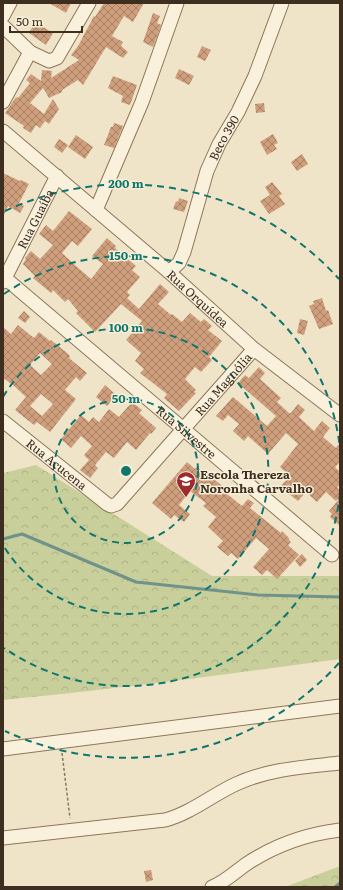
<svg xmlns="http://www.w3.org/2000/svg" width="343" height="890" font-family="Literata,serif">
  <defs>
    <pattern id="forest-crowns" width="20" height="18" patternUnits="userSpaceOnUse"><rect width="20" height="18" fill="#c9cf9b"/><path d="M2 6a3 3 0 1 1 6 0M12 15a3 3 0 1 1 6 0" fill="none" stroke="#aeb285"/></pattern>
    <pattern id="building-cross-hatch" width="8" height="8" patternUnits="userSpaceOnUse"><rect width="8" height="8" fill="#cf9f7d"/><path d="M0 0l8 8M0 8l8-8" fill="none" stroke="#a98266"/></pattern>
  </defs>
  <rect width="100%" height="100%" fill="#f0e4c8"/>
  <g fill="url(#forest-crowns)">
    <path d="M36,465L212,576H340V659C228,674 116,689 3,700V473Z"/>
    <path d="M340,866V887H285Z"/>
  </g>
  <g fill="none" stroke-linecap="round" stroke-linejoin="round">
    <g stroke="#6f938a" stroke-width="3">
      <path d="M3,539L22,534L136,582L258,595L340,597"/>
      <path d="M335,887L340,883"/>
    </g>
  </g>
  <g fill="url(#building-cross-hatch)" fill-rule="evenodd">
    <path d="M49,3H71L66,13Z"/>
    <path d="M104,3H144L133,22L124,16L112,36L123,42L121,46L128,52L123,58L106,47L83,85L78,80L62,90V92L49,98L43,88L30,103L44,114L53,99L59,109L49,124L45,121L40,128L36,125L31,133L23,128L24,126L5,113L16,97L18,98L30,83L26,80L31,74L41,81L42,70L52,71L51,78L79,60L71,55L78,46L94,16L95,17Z"/>
    <path d="M153,13L160,16L157,23L161,25L153,47L143,42Z"/>
    <path d="M35,22L53,33L46,45L29,33Z"/>
    <path d="M202,46L211,50L205,61L197,57Z"/>
    <path d="M179,69L194,76L189,85L175,78Z"/>
    <path d="M113,76L137,85L130,105L121,102L123,96L108,88Z"/>
    <path d="M264,103L265,112L256,113L255,104Z"/>
    <path d="M114,123L123,126L114,148L104,145L111,127H113Z"/>
    <path d="M273,134L278,143L274,145L277,149L267,155L260,142Z"/>
    <path d="M76,135L93,147L85,159L68,147Z"/>
    <path d="M59,139L68,145L62,153L54,147Z"/>
    <path d="M302,154L308,164L297,171L291,162Z"/>
    <path d="M3,173L20,181L21,180L29,184L19,203L24,206L20,213L8,206L3,217Z"/>
    <path d="M272,182L282,194L279,196L285,204L269,214L260,201L270,195L265,187Z"/>
    <path d="M179,198L188,201L184,212L173,209L176,201L178,202Z"/>
    <path d="M69,211L92,229L78,246L72,241L62,253L76,266L91,279L103,264L92,256L107,238L116,246L115,248L136,266L132,270L140,277L127,292L130,295L127,298L139,309L160,284L169,292L158,304L171,315L172,314L182,322L190,313L201,322L204,319L212,326L208,330L222,341L209,357L212,360L201,372L195,367L185,379L196,390L194,392L196,393L179,411L164,398L167,394L140,373L144,369L135,361L141,353L126,340L142,321L121,304L95,332L76,313L78,311L68,299L65,302L53,290L51,293L33,278L35,276L23,264L26,259L25,258L31,251L40,259L53,245L39,234L46,225L53,231Z"/>
    <path d="M322,298L326,311L328,310L333,324L319,329L309,306L314,304L313,301Z"/>
    <path d="M24,311L30,317L25,323L18,318Z"/>
    <path d="M300,319L308,321L304,335L297,333Z"/>
    <path d="M18,325L34,338L39,332L50,341L51,340L67,353L70,356L69,358L87,373L80,381L76,377L65,390L76,399L50,432L37,422L34,425L15,410L26,397L13,385L3,378V327L11,334ZM40,353L52,364L41,375L30,365ZM41,394L53,404L42,416L30,406Z"/>
    <path d="M259,367L265,373L260,379L281,398L277,402L289,413H291L298,404L305,410L299,417L314,431L322,421L330,428L323,437L336,448L340,443V462L335,467L340,472V484L337,487L340,491V497L336,501L326,492L317,502L306,492L298,501L280,487L290,476L280,467L298,444L286,433L268,454L248,436L244,441L233,431L239,424L228,415L223,421L216,416L233,397L267,426L276,416L238,383L245,375L249,378Z"/>
    <path d="M105,385L116,395L107,406L96,397Z"/>
    <path d="M132,402L142,410L139,413L156,428L151,434L150,433L136,450L127,442L114,458L106,452L95,465L98,468L90,478L80,470L89,460L84,455L92,446L81,436L71,448L61,439L81,415L89,422L93,417L99,422L109,409L119,417Z"/>
    <path d="M187,462L195,469L197,467L207,476L208,474L221,485L228,491L226,493L242,506L248,499L254,503L250,508L281,533L282,531L289,538V540L291,542L288,545L299,555L277,579L267,570L262,575L253,567L269,549L256,538L238,559L231,553L228,556L217,547L223,541L208,527L216,517L203,506L206,503L190,491L179,505L190,514L184,522L174,515L171,519L152,503Z"/>
    <path d="M340,498V526L330,517L332,514L329,511Z"/>
    <path d="M302,554L307,560L300,567L295,561Z"/>
    <path d="M151,870L153,880L146,882L144,871Z"/>
  </g>
  <g fill="none" stroke-linecap="round" stroke-linejoin="round">
    <g stroke="#8d765c" stroke-width="15">
      <g id="minor">
        <path d="M3,16L10,3"/>
        <path d="M3,26L30,52L49,61L57,58L89,3"/>
        <path d="M3,102L30,52"/>
        <path id="s1" d="M3,131L169,272L254,349L340,415"/>
        <path d="M96,210L142,102L177,3"/>
        <path id="s2" d="M169,272L179,263L184,252L207,171L219,144L238,112L255,76L282,3"/>
        <path id="s3" d="M5,278L332,555"/>
        <path id="s4" d="M3,282L57,176"/>
        <path id="s5" d="M3,421L107,504L111,506L117,504L254,349"/>
        <path d="M3,749L340,706"/>
        <path d="M3,838L165,820C191,813 212,795 236,784C268,769 305,767 340,763"/>
        <path d="M212,887C225,882 234,873 245,865C273,846 307,834 340,830"/>
      </g>
    </g>
    <path stroke="#8d765c" stroke-width="1.5" stroke-dasharray="3 2" stroke-linecap="butt" d="M62,753L70,818"/>
    <use href="#minor" stroke="#faf1dc" stroke-width="13"/>
  </g>
  <g fill="none" stroke="#0f766e" stroke-width="2" stroke-dasharray="7 5">
    <circle cx="126" cy="471" r="72"/>
    <path d="M3 397A143 143 0 1 1 3 545"/>
    <path d="M340 493A215 215 0 0 1 4 648M4 294A215 215 0 0 1 340 449"/>
    <path d="M339 663A287 287 0 0 1 5 731M5 211A287 287 0 0 1 339 279"/>
  </g>
  <defs>
    <g id="school-pin" transform="scale(1)"><path d="M0 17L-7.5 6A9.5 9.5 0 1 1 7.5 6Z" fill="#9e2a2b" stroke="#f7eed8"/><path d="M0-5L7-2L0 1L-7-2ZM-4 1L0 2.5L4 1V4Q0 6-4 4Z" fill="#fff"/></g>
  </defs>
  <g fill-rule="evenodd">
    <use href="#school-pin" x="186" y="481"/>
  </g>
  <g text-anchor="middle" dominant-baseline="central" stroke-width="3" stroke-linejoin="round" paint-order="stroke">
    <g font-size="12" fill="#3d2e20" stroke="#f7eed8">
      <text stroke="none"><textPath href="#s2" startOffset="147">Beco 390</textPath></text>
      <text stroke="none"><textPath href="#s4" startOffset="71">Rua Guaíba</textPath></text>
      <text stroke="none"><textPath href="#s1" startOffset="257">Rua Orquídea</textPath></text>
      <text stroke="none"><textPath href="#s5" startOffset="304">Rua Magnólia</textPath></text>
      <text stroke="none"><textPath href="#s3" startOffset="238">Rua Silvestre</textPath></text>
      <text stroke="none"><textPath href="#s5" startOffset="69">Rua Açucena</textPath></text>
    </g>
    <g font-size="12" font-weight="bold" fill="#3d2e20" stroke="#f7eed8" text-anchor="start">
      <text x="200" y="474">Escola Thereza<tspan x="200" dy="14">Noronha Carvalho</tspan></text>
    </g>
  </g>
  <circle cx="126" cy="471" r="6" fill="#0f766e" stroke="#f7eed8" stroke-width="2"/>
  <g font-size="12" text-anchor="middle" font-weight="bold" fill="#0f766e" stroke="#f7eed8" stroke-width="3" stroke-linejoin="round" paint-order="stroke">
    <text x="126" y="188">200 m</text>
    <text x="126" y="260">150 m</text>
    <text x="126" y="332">100 m</text>
    <text x="126" y="403">50 m</text>
  </g>
  <rect width="343" height="890" fill="none" stroke="#3d2e20" stroke-width="8"/>
  <path d="M10 26v6h72v-6" fill="none" stroke="#3d2e20" stroke-width="2"/>
  <text x="16" y="26" font-size="12" fill="#3d2e20" stroke="#f7eed8" stroke-width="3" paint-order="stroke">50 m</text>
</svg>
